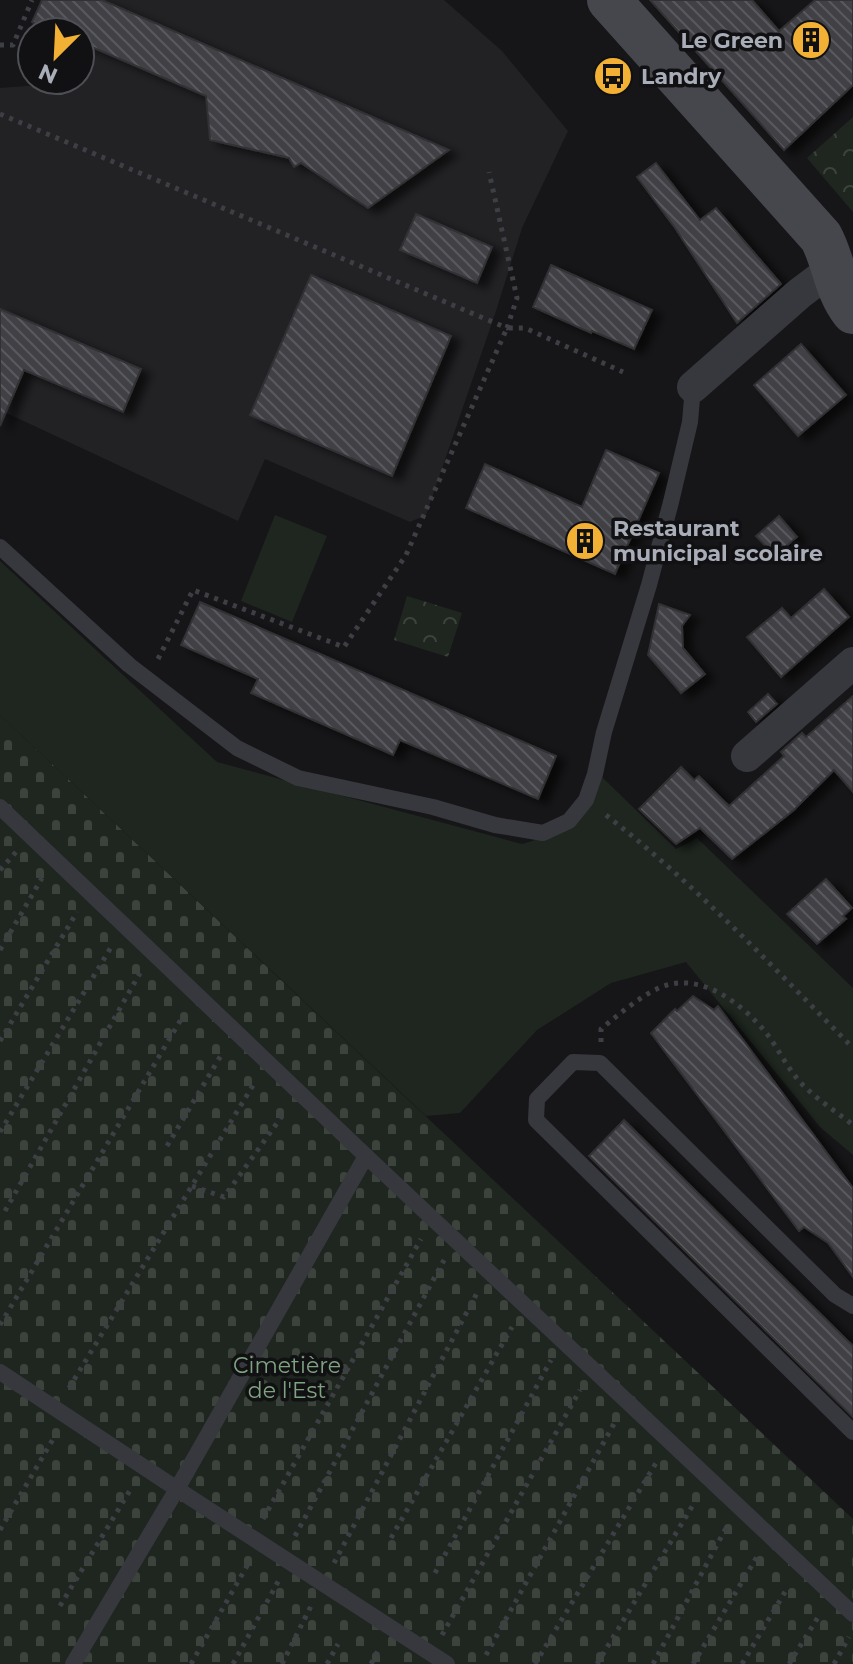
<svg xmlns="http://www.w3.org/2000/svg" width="853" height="1664" font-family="Montserrat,sans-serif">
  <defs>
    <pattern id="cemetery-stones" width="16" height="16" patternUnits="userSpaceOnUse" patternTransform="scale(2)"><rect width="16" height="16" fill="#1e261f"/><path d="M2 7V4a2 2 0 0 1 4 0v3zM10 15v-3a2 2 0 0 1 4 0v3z" fill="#3c433d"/></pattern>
    <pattern id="park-crowns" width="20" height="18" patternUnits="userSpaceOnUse" patternTransform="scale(2)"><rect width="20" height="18" fill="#1e261f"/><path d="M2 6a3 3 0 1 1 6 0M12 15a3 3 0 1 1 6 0" fill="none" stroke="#3c433d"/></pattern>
    <pattern id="building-back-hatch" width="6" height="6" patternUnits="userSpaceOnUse" patternTransform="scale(2)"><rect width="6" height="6" fill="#404145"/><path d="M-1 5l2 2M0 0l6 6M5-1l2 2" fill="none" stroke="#595a5e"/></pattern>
    <filter id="shadow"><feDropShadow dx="9" dy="5" stdDeviation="4" flood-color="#0009"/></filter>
  </defs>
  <rect width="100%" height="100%" fill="#161618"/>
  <path fill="#222225" d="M42,0H444L502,51L568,131L522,228L495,314L426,515L410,522L265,459L238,521L0,410V88L54,84L53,80H80V32H35L32,23Z"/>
  <g fill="#1e261f">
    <path d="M275,515L327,536L292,622L241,601Z"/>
    <path d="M0,561L217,762L522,844L555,834L602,777L676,849L697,838L853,988V1155L820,1127L686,962L611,983L537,1030L460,1113L426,1116L0,715Z"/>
  </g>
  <path fill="url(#cemetery-stones)" d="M0,715L853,1519V1664H0Z"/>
  <g fill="url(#park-crowns)">
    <path d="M853,117V212L807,158Z"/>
    <path d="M407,596L462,613L448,657L394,640Z"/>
  </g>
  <g fill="url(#building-back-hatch)" stroke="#303034" stroke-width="2" filter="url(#shadow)">
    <path d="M42,0H102L449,150L368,208L301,163L294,167L289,158L210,140L206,96L80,42V32H56L32,22Z"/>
    <path d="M650,0H752L779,31L815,0H853V85L784,150Z"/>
    <path d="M656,163L700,220L716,208L781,284L737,323L675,228L637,177Z"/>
    <path d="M416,214L492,247L477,283L400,250Z"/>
    <path d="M551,265L652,310L634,349L592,331L591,333L533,307Z"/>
    <path d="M311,275L451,336L392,476L250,415Z"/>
    <path d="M0,309L141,369L123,412L24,370L0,426Z"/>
    <path d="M801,344L846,395L798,436L754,385Z"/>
    <path d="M606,450L659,473L615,574L466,508L485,464L582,507Z"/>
    <path d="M779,516L797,537L775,556L756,536Z"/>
    <path d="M824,589L849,617L781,677L747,637L782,608L791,618Z"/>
    <path d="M200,602L556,756L538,799L400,740L393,755L251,693L258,679L181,645Z"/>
    <path d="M659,604L690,615L682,626L683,648L705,674L681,693L648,655Z"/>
    <path d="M768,694L777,704L756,722L748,712Z"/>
    <path d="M853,696V792L834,770L794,810L732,859L700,828L676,844L639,809L681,767L694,780L699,776L729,806L784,756L781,752L802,733L806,737Z"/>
    <path d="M826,879L852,908L843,916L846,919L817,944L787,914Z"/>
    <path d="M693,996L714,1010L718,1006L853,1188V1277L828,1243L804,1227L799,1231L651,1033L675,1009L677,1011Z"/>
    <path d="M624,1120L853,1346V1417L589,1156Z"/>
  </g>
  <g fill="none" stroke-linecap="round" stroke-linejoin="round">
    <g stroke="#3d3f44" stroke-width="5" stroke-dasharray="4 6" stroke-linecap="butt">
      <path d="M0,45H13L32,0"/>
      <path d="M0,114L507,328L517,298L489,172"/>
      <path d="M158,659L193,590L344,647L406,555L507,328H525L623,372"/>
      <path d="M606,815C696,885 773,967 853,1048"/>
      <path d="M0,870L16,852"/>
      <path d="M0,950L42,878"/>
      <path d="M0,1041L77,912"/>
      <path d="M601,1042V1029C618,1015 646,991 667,985C703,975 739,1002 762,1028C778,1046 787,1070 805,1087C819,1101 837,1112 853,1125"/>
      <path d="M0,1132L113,944"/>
      <path d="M167,1146L223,1052"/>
      <path d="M192,1186L224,1197L285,1112"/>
      <path d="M5,1211L140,973"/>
      <path d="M0,1325L183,1016"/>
      <path d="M69,1388L255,1082"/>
      <path d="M263,1519L421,1239"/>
      <path d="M0,1530L56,1434"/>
      <path d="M295,1536L444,1260"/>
      <path d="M391,1538L512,1327"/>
      <path d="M334,1563L477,1293"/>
      <path d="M435,1573L551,1360"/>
      <path d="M60,1606L132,1487"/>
      <path d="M442,1635L580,1390"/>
      <path d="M486,1655L615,1422"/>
      <path d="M191,1664L248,1564"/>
      <path d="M233,1664L279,1580"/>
      <path d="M282,1664L312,1604"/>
      <path d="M327,1664L338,1644"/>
      <path d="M371,1664L380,1647"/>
      <path d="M535,1664L656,1463"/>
      <path d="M597,1664L696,1500"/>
      <path d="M653,1664L726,1528"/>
      <path d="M693,1664L758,1555"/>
      <path d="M742,1664L788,1587"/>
      <path d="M789,1664L820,1614"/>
      <path d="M834,1664L849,1637"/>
    </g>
    <g stroke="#37383d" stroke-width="16">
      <path d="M0,547L129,665L237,748L298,778L433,807L495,825L543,833L569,821L586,800L595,774L604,732L649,585L671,502L690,422L693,387"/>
      <path d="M0,807L366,1156"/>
      <path d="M853,1306L835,1295L600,1063L573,1062L537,1099L536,1120L853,1432"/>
      <path d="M0,1372L177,1489L366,1156L853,1614"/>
      <path d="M73,1664L177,1489L447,1664"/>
    </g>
    <g stroke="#37383d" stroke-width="32">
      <path d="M693,387L800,293L832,269"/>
      <path d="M747,756L853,663"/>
    </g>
    <path stroke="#45474d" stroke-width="44" d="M609,0L821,237C834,261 835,289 853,312"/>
  </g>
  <defs>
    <g id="building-disc" transform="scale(2)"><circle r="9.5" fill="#f2b134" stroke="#111113"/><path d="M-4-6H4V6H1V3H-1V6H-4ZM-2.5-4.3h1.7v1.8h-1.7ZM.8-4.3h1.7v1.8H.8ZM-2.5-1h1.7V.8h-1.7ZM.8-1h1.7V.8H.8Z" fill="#111"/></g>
    <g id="bus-disc" transform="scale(2)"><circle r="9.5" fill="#f2b134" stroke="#111113"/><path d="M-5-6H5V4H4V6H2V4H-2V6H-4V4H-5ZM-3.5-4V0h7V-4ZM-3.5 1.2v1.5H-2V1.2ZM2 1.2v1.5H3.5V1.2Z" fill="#111"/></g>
  </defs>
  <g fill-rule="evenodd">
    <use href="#building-disc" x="811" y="40"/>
    <use href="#bus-disc" x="613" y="76"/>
    <use href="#building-disc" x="585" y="541"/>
  </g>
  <g text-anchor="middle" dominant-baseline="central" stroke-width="7" stroke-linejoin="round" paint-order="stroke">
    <g font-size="22" font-weight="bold" fill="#a8adb8" stroke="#111113" text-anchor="start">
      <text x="783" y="40" text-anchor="end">Le Green</text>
      <text x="641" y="76">Landry</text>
      <text x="613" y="528">Restaurant<tspan x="613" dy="25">municipal scolaire</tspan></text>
    </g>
    <g font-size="22" fill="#7fa381" stroke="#111113">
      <text x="287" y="1365">Cimetière<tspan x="287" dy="25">de l'Est</tspan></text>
    </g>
  </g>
  <g transform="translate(56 56) rotate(204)"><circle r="38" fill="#111113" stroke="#4d4f55" stroke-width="2"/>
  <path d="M0-6L14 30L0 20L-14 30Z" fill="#f2b134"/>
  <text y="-12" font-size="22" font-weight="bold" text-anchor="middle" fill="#a8adb8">N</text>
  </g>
</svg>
